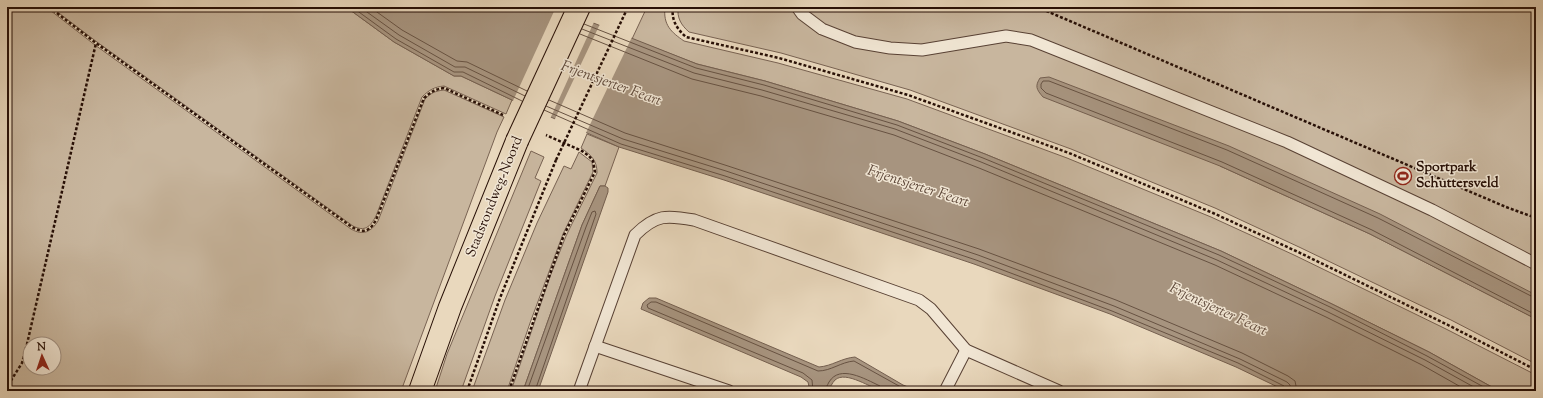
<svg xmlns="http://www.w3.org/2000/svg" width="1543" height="398" font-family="'Sorts Mill Goudy',serif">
  <rect width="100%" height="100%" fill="#e9d8bd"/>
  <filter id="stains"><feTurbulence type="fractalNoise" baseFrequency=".005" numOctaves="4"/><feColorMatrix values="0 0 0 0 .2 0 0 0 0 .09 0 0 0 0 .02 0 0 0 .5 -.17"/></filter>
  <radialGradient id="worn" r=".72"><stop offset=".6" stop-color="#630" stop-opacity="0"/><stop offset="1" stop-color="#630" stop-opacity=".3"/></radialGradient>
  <g fill="#c8b69e" stroke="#786252" fill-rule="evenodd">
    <path d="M7,7H46L95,45L351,229C363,236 371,232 378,221L425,99C431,93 435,91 444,90L504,117L497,132L401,391H7ZM30,344H54V368H30Z"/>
    <path d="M51,7H346L394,42L454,76H461L512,100L506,114L444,86C434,87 429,90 422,97L376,216C370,227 365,232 353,226L97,42Z"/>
    <path d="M647,7H665C663,25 671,32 684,41L778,63L907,99L1067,158L1211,217L1294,255L1446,329L1536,375V391H1499L1429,352L1332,304L1221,251L985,154L898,121L765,81L697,64L632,39Z"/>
    <path d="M678,7H1536V307L1368,220L1220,166L1370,234L1536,319V364L1451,320L1299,247L1215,208L1071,149L910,90L781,53L689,32C681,25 677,18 678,7Z"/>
    <path d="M587,134L619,147L605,186H600L582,225L523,391H511L551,274L566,236L597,173C597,160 591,155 581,148Z"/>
    <path d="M531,151L544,157L535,178L541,181L495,296L461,391H435L447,354Z"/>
    <path d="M579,152L592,162L593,172L563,234L530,323L507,391H472L505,300L537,223L564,166L571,169Z"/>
  </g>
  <g fill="#a7947f" stroke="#745f4f">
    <path d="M346,7H553L697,64L765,81L898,121L985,154L1221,251L1332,304L1429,352L1499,391H1286L1236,367L1110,314L974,264L724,180L619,147L512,100L461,76H454L394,42Z"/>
    <path d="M1049,77L1229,146L1380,214L1536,295V319L1370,234L1220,166L1043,97C1036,89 1035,86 1040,78Z"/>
    <path d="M600,186H605L608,188V192L538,391H523L582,225Z"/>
    <path d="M649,298H656L819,367C832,366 842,358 855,357L903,385L918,391C907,391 894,393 883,391C872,389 846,370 835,380C832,383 830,388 828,391H810L808,382L801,377L641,309L643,303Z"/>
  </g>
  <g fill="#e9d8bd">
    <path d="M556,7L594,22L550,119L512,103Z"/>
    <path d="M600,24L632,37L585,135L554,121Z"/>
  </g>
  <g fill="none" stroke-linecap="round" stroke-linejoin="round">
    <g stroke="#675242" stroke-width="1">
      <path d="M352,7L396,39L454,72H463L522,101"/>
      <path d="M360,7L399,35L455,67H465L525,96"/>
      <path d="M370,7L402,30L457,61L467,62L527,91"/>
      <path d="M584,24L696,68L764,85L897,125L983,158L1219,255L1330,307L1427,356L1491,391"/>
      <path d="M582,29L694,73L762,90L895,129L981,162L1217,260L1328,312L1425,360L1481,391"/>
      <path d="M580,34L692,79L761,96L894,135L979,168L1215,265L1326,317L1422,365L1468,391"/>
      <path d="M549,100L625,133L728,166L979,249L1116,300L1242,353L1288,376L1295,381L1297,391"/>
      <path d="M546,106L623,139L726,171L978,255L1114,306L1240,359L1287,382L1290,385L1291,391"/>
      <path d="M544,110L621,144L725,176L976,260L1112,311L1238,363L1284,386L1286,391"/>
      <path d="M1536,298L1533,297L1378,218L1227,150L1049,81H1043L1041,84V88L1046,93L1222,162L1372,230L1536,315"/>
      <path d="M527,391L586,227L592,212L595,211L596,214L535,391"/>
      <path d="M813,391L812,380L803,373L648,308L647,305L651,302H656L818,371C831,371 841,362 854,361L908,391"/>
      <path d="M825,391C826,387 827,386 829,382C840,364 865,379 880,386L882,391"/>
    </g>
    <g stroke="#584134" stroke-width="13">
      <g id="service">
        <path d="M797,7L802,14L822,29L855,42L890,48L922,50L1006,36L1031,40L1287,142L1432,210L1536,264"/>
        <path d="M595,346L729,391"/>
        <path d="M579,391L635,235C656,214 667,215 694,220L919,300L931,309L966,350L1059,391"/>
        <path d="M945,391L966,350"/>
      </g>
    </g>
    <g stroke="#270f06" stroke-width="24">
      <path id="primary" d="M420,391L450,307L517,141"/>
    </g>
    <g stroke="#270f06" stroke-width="2.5" stroke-dasharray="3 2" stroke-linecap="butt">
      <path d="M49,7L96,43L352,227C364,234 370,231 376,220L424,98C431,92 435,89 444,88L503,115"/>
      <path d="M673,7C671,20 677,29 686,37L779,58L908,95L1069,153L1213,213L1296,251L1448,325L1536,370"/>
      <path d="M1037,7L1506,207L1536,218"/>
      <path d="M7,384L10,382L22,363L27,344L96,43"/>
      <path d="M467,391L500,298L556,160"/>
      <path d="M509,391L550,274L564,235L595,172L593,161L589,156L582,151L546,135"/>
    </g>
    <use href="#service" stroke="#f1e6d4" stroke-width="11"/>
    <use href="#primary" stroke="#e9d8bd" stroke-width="22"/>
    <g stroke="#270f06" stroke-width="24" stroke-linecap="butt">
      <path id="primary-bridge" d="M517,141L579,7"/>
    </g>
    <path stroke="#270f06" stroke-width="2.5" stroke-dasharray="3 2" stroke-linecap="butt" d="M556,160L628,7"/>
    <use href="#primary-bridge" stroke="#e9d8bd" stroke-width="22"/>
  </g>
  <defs>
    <g id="stadium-ring" transform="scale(0.9)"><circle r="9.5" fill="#f1e6d4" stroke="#8f2418" stroke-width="1.5"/><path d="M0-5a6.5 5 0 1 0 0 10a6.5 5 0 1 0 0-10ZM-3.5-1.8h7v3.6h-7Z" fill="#8f2418"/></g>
  </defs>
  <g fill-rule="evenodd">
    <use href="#stadium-ring" x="1403" y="176"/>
  </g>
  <g text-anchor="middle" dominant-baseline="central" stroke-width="3" stroke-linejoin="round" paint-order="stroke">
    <g font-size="14" font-weight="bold" fill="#270f06" stroke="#f1e6d4" text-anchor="start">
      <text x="1416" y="168">Sportpark<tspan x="1416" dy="16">Schuttersveld</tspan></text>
    </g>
    <g font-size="14" fill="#270f06" stroke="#f1e6d4">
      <text transform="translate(495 197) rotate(-68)">Stadsrondweg-Noord</text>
    </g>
    <g font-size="15" font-style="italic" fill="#614b3c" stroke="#f1e6d4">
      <text transform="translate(611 84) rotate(20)">Frjentsjerter Feart</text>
      <text transform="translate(918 187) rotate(18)">Frjentsjerter Feart</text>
      <text transform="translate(1218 310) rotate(25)">Frjentsjerter Feart</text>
    </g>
  </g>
  <rect width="1543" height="398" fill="none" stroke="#e9d8bd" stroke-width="24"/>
  <rect x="8" y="8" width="1527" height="382" fill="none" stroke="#270f06" stroke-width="2"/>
  <rect x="12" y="12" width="1519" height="374" fill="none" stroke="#270f06"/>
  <g transform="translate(42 356) rotate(357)"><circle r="19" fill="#f1e6d4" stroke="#a09082"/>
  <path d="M0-3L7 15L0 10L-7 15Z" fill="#8f2418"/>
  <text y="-6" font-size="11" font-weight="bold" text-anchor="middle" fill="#270f06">N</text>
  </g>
  <rect width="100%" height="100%" filter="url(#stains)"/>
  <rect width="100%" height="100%" fill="url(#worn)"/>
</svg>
